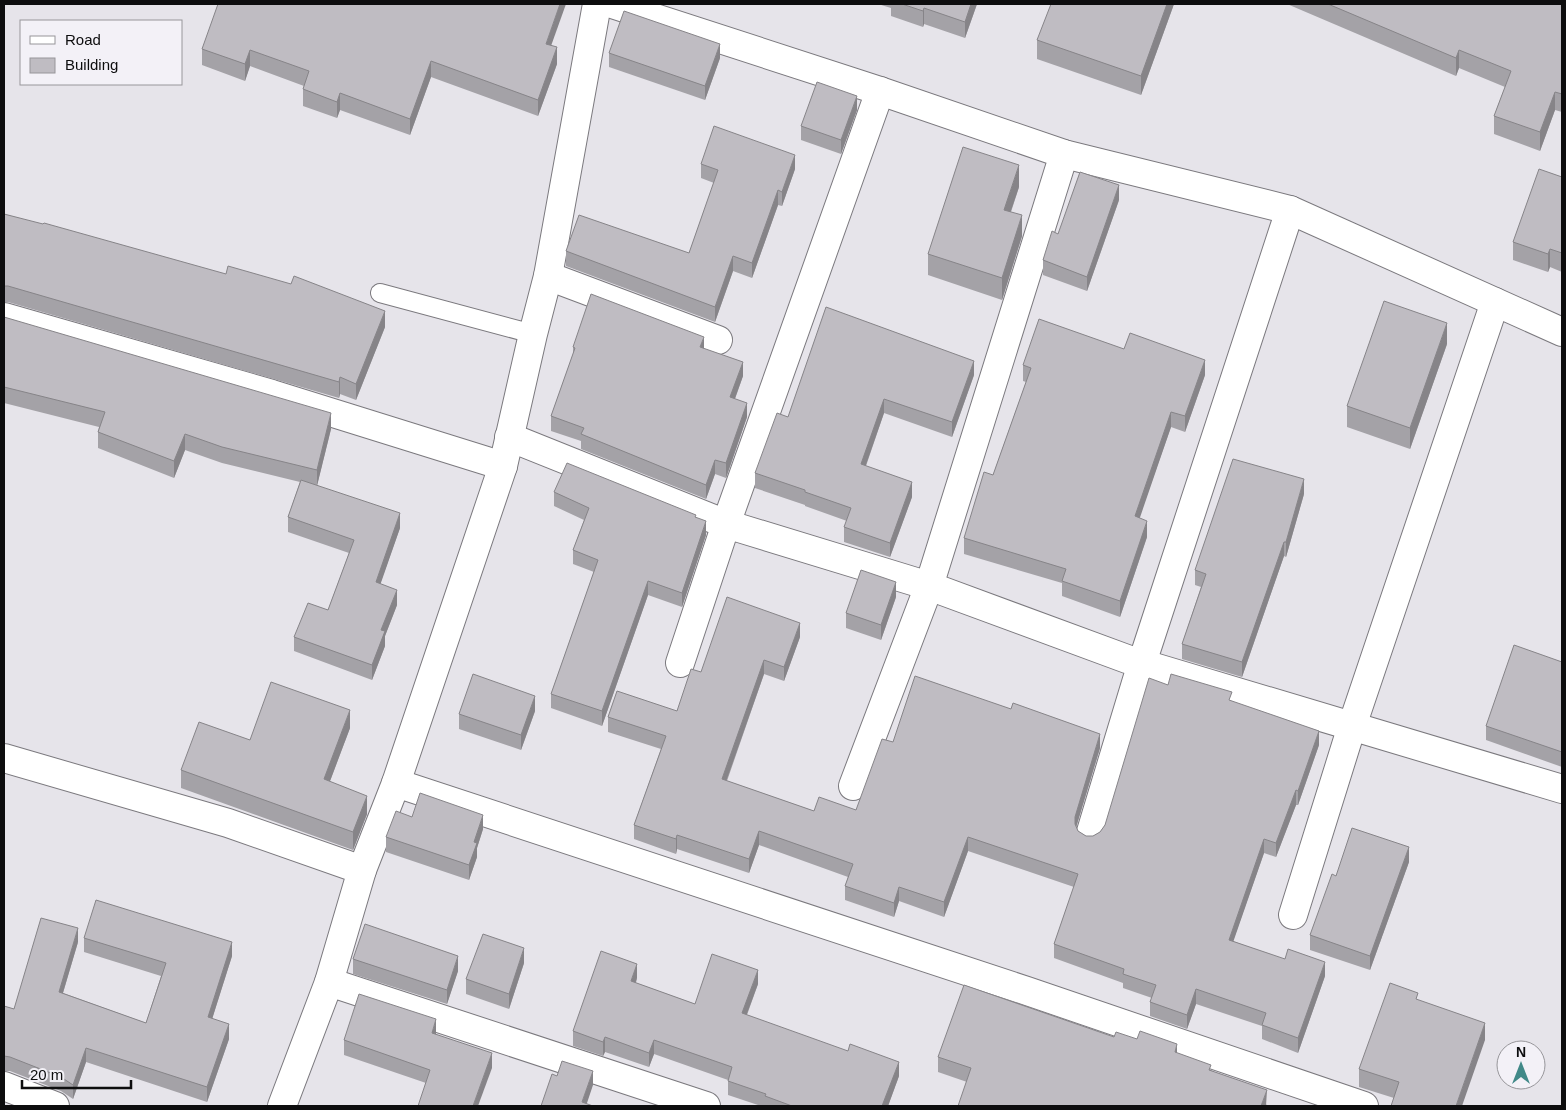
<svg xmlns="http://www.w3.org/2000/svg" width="1566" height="1110" font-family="Arial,sans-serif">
  <rect width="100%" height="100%" fill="#e6e4ea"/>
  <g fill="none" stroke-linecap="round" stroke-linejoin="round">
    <g stroke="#7b797e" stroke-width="20">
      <path id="lane" d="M380,293L533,334"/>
    </g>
    <g stroke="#7b797e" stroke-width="30">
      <g id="street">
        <path d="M612,4L880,91L1064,154L1290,210L1562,332"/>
        <path d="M548,276L718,340"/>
        <path d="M4,317L272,394L503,466"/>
        <path d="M509,437L726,524L929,586L1127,659L1562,789"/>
        <path d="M680,663L726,524L880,91"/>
        <path d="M4,758L228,823L362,870"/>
        <path d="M396,783L1027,991L1364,1106"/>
        <path d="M853,786L929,586L1064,154"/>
        <path d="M1090,835L1142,663L1290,210"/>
        <path d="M1293,915L1352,726L1495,302"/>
        <path d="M329,982L706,1106"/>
        <path d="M4,1086L55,1106"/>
        <path d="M282,1106L329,982L362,870L396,783L503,466L533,334L548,276L597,4"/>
      </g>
    </g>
    <use href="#lane" stroke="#fff" stroke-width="18"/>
    <use href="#street" stroke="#fff" stroke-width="28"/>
  </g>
  <g fill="#a4a2a7">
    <path d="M878,4H977L965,38L924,24L923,27L891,16V8Z"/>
    <path d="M1174,4L1141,95L1037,59V40Z"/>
    <path d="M1287,4H1562V112L1555,110L1540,151L1494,134V116L1505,87L1459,68L1456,76Z"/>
    <path d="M551,45L557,64L538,116L431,77L410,135L340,110L337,118L303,106V89L304,86L250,66L245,81L202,65V49Z"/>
    <path d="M609,53L720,58L705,100L609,67Z"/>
    <path d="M857,110L841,154L801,140V126Z"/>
    <path d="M701,164L795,169L782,206L778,205L752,278L733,271L715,322L566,266V251L689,253L714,183L701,178Z"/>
    <path d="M1562,177V272L1550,267L1548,272L1513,260V242Z"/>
    <path d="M1019,187L1011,212L1022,236L1002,300L928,275V254Z"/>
    <path d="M1119,200L1087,291L1043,275V260L1058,234Z"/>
    <path d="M4,214L385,327L356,400L340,394L339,398L8,302H4Z"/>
    <path d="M4,317L331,429L317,485L400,528L380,584L397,605L385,636V646L372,680L294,651V637L328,610L349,553L288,532V517L300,482L222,463L185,450L174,478L98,448V432L99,427L4,403Z"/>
    <path d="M1447,344L1410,449L1347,427V406Z"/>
    <path d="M573,347L704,349L743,376L735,399L747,417L726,478L715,474L706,499L581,449V441L551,431V416L573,355Z"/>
    <path d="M1124,349L1205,375L1185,432L1171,427L1139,518L1147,537L1120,617L1062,596V583L964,554V538L993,475L1026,382L1023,381V365Z"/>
    <path d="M974,375L952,437L884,413L866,466L912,497L890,557L844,542V527L847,521L805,506V505L755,488V473L788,417Z"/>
    <path d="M554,492L696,517L706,535L682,607L648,595L602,726L551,708V694L594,572L573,564V550L584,520L554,506Z"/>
    <path d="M1304,494L1286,557L1284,556L1242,677L1182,659V644L1201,587L1195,585V570Z"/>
    <path d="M896,597L881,640L846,628V613Z"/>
    <path d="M800,637L784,681L764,674L727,781L814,811L856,810L893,742L1100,748L1076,827L1078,831L1086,836H1093L1100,832L1105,825L1168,685L1232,701L1319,745L1298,805H1296L1276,857L1264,853L1233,941L1325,976L1298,1053L1262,1039V1026L1196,1004L1187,1029L1150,1016V1002L1152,998L1123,988V983L1054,958V944L1074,887L968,851L944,917L899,901L894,917L845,900V886L848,877L759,845L749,873L677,849L676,854L634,839V825L661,749L608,732V717L677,711L701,672Z"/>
    <path d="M1562,662V767L1486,740V726Z"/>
    <path d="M535,711L521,750L459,729V714Z"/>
    <path d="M350,728L330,781L367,814L353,850L181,788V770L250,740Z"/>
    <path d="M412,817L483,829L477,848V857L469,880L386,852V837Z"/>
    <path d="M1409,862L1370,970L1310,950V935L1336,876Z"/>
    <path d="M84,938L232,956L212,1019L229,1039L207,1102L86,1062L73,1099L61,1091L10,1071H4V1006L14,1009L78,942L63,993L146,1023L161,976L84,952Z"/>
    <path d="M353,959L458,971L447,1004L353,974Z"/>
    <path d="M524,963L509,1009L466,994V979Z"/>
    <path d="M637,978L636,983L695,1004L758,984L747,1015L899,1076L888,1106H761L728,1095V1080L654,1054L649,1067L605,1052L603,1056L573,1046V1031Z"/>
    <path d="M1418,1000L1485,1040L1394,1098L1359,1087V1069Z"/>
    <path d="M436,1034L492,1068L426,1083L344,1055V1040Z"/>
    <path d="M1114,1037L1177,1053L1211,1070L1267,1105L967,1082L938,1072V1057Z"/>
  </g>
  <g fill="#868488">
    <path d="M560,4H566L546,60V44Z"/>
    <path d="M971,4H977L965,38V22Z"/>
    <path d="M1167,4H1174L1141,95V76Z"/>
    <path d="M924,8V24L923,27V11Z"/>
    <path d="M720,44V58L705,100V86Z"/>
    <path d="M557,47V64L538,116V100Z"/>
    <path d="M250,50V66L245,81V64Z"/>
    <path d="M1459,50V68L1456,76V58Z"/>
    <path d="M431,61V77L410,135V119Z"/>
    <path d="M1555,92V110L1540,151V132Z"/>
    <path d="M340,93V110L337,118V102Z"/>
    <path d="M857,96V110L841,154V140Z"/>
    <path d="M795,155V169L782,206V192Z"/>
    <path d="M1019,165V187L1004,231V210Z"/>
    <path d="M1119,185V200L1087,291V277Z"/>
    <path d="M778,190V205L752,278V263Z"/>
    <path d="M1022,215V236L1002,300V278Z"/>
    <path d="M1550,249V267L1548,272V254Z"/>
    <path d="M733,256V271L715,322V307Z"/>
    <path d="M385,311V327L356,400V384Z"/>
    <path d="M1447,323V344L1410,449V428Z"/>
    <path d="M704,337V351L700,347Z"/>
    <path d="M1205,360V375L1185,432V416Z"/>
    <path d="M974,361V375L952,437V422Z"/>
    <path d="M743,362V376L730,412V397Z"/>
    <path d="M340,377V394L339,398V382Z"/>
    <path d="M884,399V413L861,479V464Z"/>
    <path d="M747,403V417L726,478V463Z"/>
    <path d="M1171,412V427L1135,532V516Z"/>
    <path d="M331,413V429L317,486V470Z"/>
    <path d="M185,434V450L174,478V461Z"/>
    <path d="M715,460V474L706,499V485Z"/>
    <path d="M1304,479V494L1286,557V542Z"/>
    <path d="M912,482V497L890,557V543Z"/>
    <path d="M400,513V528L376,597V582Z"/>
    <path d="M706,521V535L682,607V593Z"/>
    <path d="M1147,521V537L1120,617V601Z"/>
    <path d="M1284,542V556L1242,677V662Z"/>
    <path d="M648,581V595L602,726V711Z"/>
    <path d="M896,582V597L881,640V625Z"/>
    <path d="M397,590V605L385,636V646L372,680V665L381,630Z"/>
    <path d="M800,623V637L784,681V667Z"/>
    <path d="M764,660V674L722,793V779Z"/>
    <path d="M535,696V711L521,750V735Z"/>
    <path d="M350,710V728L324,797V779Z"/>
    <path d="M1319,731V745L1298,805V791Z"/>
    <path d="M1100,734V748L1075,831V817Z"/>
    <path d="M1296,790V805L1276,857V843Z"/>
    <path d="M367,796V814L353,850V832Z"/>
    <path d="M483,815V829L477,848V857L469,880V865L474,842Z"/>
    <path d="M759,831V845L749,873V859Z"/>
    <path d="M677,835V849L676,854V839Z"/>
    <path d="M968,837V851L944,917V902Z"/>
    <path d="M1264,839V853L1229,954V940Z"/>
    <path d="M1409,847V862L1370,970V956Z"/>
    <path d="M899,887V901L894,917V903Z"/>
    <path d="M78,928V942L59,1006V992Z"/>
    <path d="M232,942V956L208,1032V1017Z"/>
    <path d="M524,948V963L509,1009V994Z"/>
    <path d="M458,956V971L447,1004V990Z"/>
    <path d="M1325,962V976L1298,1053V1038Z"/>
    <path d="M637,964V978L631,996V981Z"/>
    <path d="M758,970V984L742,1027V1013Z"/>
    <path d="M1196,989V1004L1187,1029V1015Z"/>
    <path d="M436,1019V1034L432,1047V1033Z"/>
    <path d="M1485,1023V1040L1462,1106H1456Z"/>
    <path d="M229,1024V1039L207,1102V1087Z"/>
    <path d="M605,1037V1052L603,1056V1042Z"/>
    <path d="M654,1040V1054L649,1067V1053Z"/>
    <path d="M1177,1044V1059L1175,1052Z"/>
    <path d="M86,1048V1062L73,1099V1085Z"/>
    <path d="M492,1053V1068L478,1106H473Z"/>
    <path d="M899,1062V1076L888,1106H882Z"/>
    <path d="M593,1071V1085L586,1106L582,1102Z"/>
    <path d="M1267,1090L1266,1106H1261Z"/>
  </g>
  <g fill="#bfbcc2" stroke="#868488">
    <path d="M218,4H560L546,44L557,47L538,100L431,61L410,119L340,93L337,102L303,89L309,71L250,50L245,64L202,49Z"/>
    <path d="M902,4H971L965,22L924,8L923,11Z"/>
    <path d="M1051,4H1167L1141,76L1037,40Z"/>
    <path d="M1328,4H1562V94L1555,92L1540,132L1494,116L1511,71L1459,50L1456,58Z"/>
    <path d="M624,11L720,44L705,86L609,53Z"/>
    <path d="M817,82L857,96L841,140L801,126Z"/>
    <path d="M714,126L795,155L782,192L778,190L752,263L733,256L715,307L566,251L579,215L689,253L718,170L701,164Z"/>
    <path d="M963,147L1019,165L1004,210L1022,215L1002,278L928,254Z"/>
    <path d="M1539,169L1562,177V253L1550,249L1548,254L1513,242Z"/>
    <path d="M1080,172L1119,185L1087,277L1043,260L1052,231L1058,234Z"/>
    <path d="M4,214L43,224L44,223L226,274L228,266L291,284L294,276L385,311L356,384L340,377L339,382L8,286H4Z"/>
    <path d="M591,294L704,337L700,347L743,362L730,397L747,403L726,463L715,460L706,485L581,434L584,428L551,416L575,348L573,347Z"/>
    <path d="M1384,301L1447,323L1410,428L1347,406Z"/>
    <path d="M826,307L974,361L952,422L884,399L861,464L912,482L890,543L844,527L851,508L805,492V490L755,473L777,413L788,417Z"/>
    <path d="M4,317L331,413L317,470L222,447L185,434L174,461L98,432L105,412L4,387Z"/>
    <path d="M1039,319L1124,349L1130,333L1205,360L1185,416L1171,412L1135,516L1147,521L1120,601L1062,581L1066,569L964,538L984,472L993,475L1031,368L1023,365Z"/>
    <path d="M1233,459L1304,479L1286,542H1284L1242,662L1182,644L1206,574L1195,570Z"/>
    <path d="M567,463L696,515L695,517L706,521L682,593L648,581L602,711L551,694L598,560L573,550L589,508L554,492Z"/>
    <path d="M301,480L400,513L376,582L397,590L381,630L385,631L372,665L294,637L308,603L328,610L354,540L288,517Z"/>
    <path d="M861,570L896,582L881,625L846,613Z"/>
    <path d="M727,597L800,623L784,667L764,660L722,779L814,811L819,797L856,810L882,739L893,742L915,676L1011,709L1013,703L1100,734L1075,817V824L1078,831L1086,836H1093L1100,832L1105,825L1149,678L1168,685L1171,674L1232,692L1229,700L1319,731L1298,791L1296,790L1276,843L1264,839L1229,940L1285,959L1288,949L1325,962L1298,1038L1262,1025L1266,1013L1196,989L1187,1015L1150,1002L1156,985L1123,974L1124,969L1054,944L1078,874L968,837L944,902L899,887L894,903L845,886L853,864L759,831L749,859L677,835L676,839L634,825L666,736L608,717L617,691L677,711L691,669L701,672Z"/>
    <path d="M1514,645L1562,662V752L1486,726Z"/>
    <path d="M473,674L535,696L521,735L459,714Z"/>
    <path d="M271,682L350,710L324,779L367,796L353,832L181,770L199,722L250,740Z"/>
    <path d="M420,793L483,815L474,842L477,843L469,865L386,837L396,811L412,817Z"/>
    <path d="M1352,828L1409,847L1370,956L1310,935L1332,874L1336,876Z"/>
    <path d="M96,900L232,942L208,1017L229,1024L207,1087L86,1048L73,1085L61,1077L10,1057L4,1056V1006L14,1009L41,918L78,928L59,992L146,1023L166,963L84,938Z"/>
    <path d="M365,924L458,956L447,990L353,959Z"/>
    <path d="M483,934L524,948L509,994L466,979Z"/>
    <path d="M601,951L637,964L631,981L695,1004L712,954L758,970L742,1013L848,1051L850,1044L899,1062L882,1106H792L765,1096L766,1094L728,1081L732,1067L654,1040L649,1053L605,1037L603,1042L573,1031Z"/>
    <path d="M1390,983L1418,993L1416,999L1485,1023L1456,1106H1391L1399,1082L1359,1069Z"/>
    <path d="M964,985L1114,1037L1116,1032L1137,1039L1140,1031L1177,1044L1175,1052L1211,1065L1209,1070L1267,1090L1261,1106H958L971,1068L938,1057Z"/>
    <path d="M359,994L436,1019L432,1033L492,1053L473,1106H418L430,1070L344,1040Z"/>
    <path d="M562,1061L593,1071L582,1102L593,1106H541L552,1074L557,1076Z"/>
  </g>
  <rect width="1566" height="1110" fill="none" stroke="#0d0d0e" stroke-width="10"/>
  <rect x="20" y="20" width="162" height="65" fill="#f3f1f7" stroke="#97969a"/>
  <rect x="30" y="36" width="25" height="8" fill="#ffffff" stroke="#97969a"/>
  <text x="65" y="45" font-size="15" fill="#0d0d0e">Road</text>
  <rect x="30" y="58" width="25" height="15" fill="#bfbcc2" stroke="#97969a"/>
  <text x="65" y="70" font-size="15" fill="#0d0d0e">Building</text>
  <g transform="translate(1521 1065)"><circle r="24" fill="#f3f1f7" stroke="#97969a"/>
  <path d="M0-4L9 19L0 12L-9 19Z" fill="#418988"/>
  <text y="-8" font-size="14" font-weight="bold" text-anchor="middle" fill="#0d0d0e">N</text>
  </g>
  <path d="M22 1080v8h109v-8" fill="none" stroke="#0d0d0e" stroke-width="2.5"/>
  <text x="30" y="1080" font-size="15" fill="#0d0d0e" stroke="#f3f1f7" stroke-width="4" paint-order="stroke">20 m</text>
</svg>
